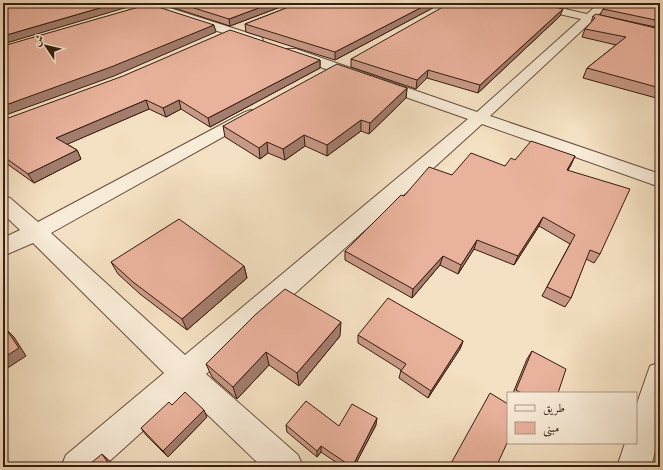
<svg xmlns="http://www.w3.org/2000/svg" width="663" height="470" font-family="'Libre Caslon Text',Amiri,serif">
  <rect width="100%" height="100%" fill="#f4e0c2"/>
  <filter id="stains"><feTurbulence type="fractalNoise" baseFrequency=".005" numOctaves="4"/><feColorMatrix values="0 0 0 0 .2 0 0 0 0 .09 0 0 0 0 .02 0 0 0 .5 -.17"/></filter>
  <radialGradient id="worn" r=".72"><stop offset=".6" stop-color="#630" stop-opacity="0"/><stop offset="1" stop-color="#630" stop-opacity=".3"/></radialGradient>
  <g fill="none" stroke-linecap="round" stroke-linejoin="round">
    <g stroke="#674d3c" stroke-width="2">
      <g id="minor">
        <path d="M139,3H154L261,37L263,40L261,43H253L140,5Z"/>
        <path d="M519,3H538L587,14L599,3H610L597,16L603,18L605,20L603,22L599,23L591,22L490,116L660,174V187L482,124L206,374L298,455L303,467H262L185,393L103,467H61L66,455L164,373L33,243L3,256V238L20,230L3,214V196L10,198L38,222L245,112L251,110L257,112L259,115L257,118L51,233L185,355L468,119L286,55L285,52L286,49H296L477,112L581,19L520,5Z"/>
        <path d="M660,362V432L651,467H617L625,443H636V406L650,366Z"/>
      </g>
    </g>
    <use href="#minor" fill="#f8ebd7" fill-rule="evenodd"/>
  </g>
  <g fill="#c89986" stroke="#381c10">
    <path d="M164,3H291L230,26L165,5Z"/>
    <path d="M299,3H442L335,60L246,32L245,24Z"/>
    <path d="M545,3H574L568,8Z"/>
    <path d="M660,3V28L600,15L603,9Z"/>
    <path d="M560,16L478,93L427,78L416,89L351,67V59Z"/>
    <path d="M593,16L660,42V99L583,78L587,68L616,45L582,37L585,29L591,23Z"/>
    <path d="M320,60V68L210,127L181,109L166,117L149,109L67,144L77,150L81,159L34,183L3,161V120Z"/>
    <path d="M407,88L406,98L369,134L361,131L327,156L305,146L285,160L268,153L260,159L225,137L223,126Z"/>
    <path d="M575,156L568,170L600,254L594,263L586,259L571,298L565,307L542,296L570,244L539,226L514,265L474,249L458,274L440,265L412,298L345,260V251L404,196L452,175L505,166L515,160Z"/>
    <path d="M111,262L244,266L247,278L187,330L140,294L118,274Z"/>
    <path d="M358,335L463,341L460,349L428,398L399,378L401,370L358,343Z"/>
    <path d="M340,336L299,386L269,365L237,399L212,377L206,364Z"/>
    <path d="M532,351L558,393H513L527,359Z"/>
    <path d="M172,405L207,417L168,457L146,435L141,428Z"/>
    <path d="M286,425L339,426L376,425L354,467H343L321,452L317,457L287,432Z"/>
  </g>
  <g fill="#a37d6d" stroke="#381c10">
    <path d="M117,3H139L138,4L3,44V36Z"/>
    <path d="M272,3H291L230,26L229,19Z"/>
    <path d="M430,3H442L335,60V52Z"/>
    <path d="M570,3H574L568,8Z"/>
    <path d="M563,9L560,16L478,93L480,85Z"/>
    <path d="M214,25L216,32L114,76L3,116V106Z"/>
    <path d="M320,60V68L210,127L208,118Z"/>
    <path d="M428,70L427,78L416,89L417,80Z"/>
    <path d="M407,88L406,98L369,134L370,123Z"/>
    <path d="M146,100L149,109L61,147L56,138Z"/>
    <path d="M179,100L181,109L166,117L163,108Z"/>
    <path d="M361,120V131L327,156V145Z"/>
    <path d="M304,135L305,146L285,160L283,149Z"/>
    <path d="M267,142L268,153L260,159L259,148Z"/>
    <path d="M77,150L81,159L34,183L28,174Z"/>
    <path d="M575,156L571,165L563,179L567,170Z"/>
    <path d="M543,217L539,226L514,265L518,256Z"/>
    <path d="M3,220L8,226L3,229Z"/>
    <path d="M477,240L474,249L458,274L461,265Z"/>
    <path d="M443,256L440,265L412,298L413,289Z"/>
    <path d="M244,266L247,278L187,330L182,319Z"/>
    <path d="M341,322L340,336L299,386L297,373Z"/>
    <path d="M6,329L14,337L26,356L3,371V358Z"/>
    <path d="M463,341L460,349L428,398L431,391Z"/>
    <path d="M266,352L269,365L237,399L233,387Z"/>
    <path d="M204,410L207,417L168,457L163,451Z"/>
    <path d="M377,418L376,425L354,467H352Z"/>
    <path d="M321,446V452L317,457V451Z"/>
    <path d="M102,454L114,465L115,467H111Z"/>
  </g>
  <g fill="#e9b29c" stroke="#381c10">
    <path d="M9,3H117L3,36V5Z"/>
    <path d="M178,3H272L229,19Z"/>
    <path d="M299,3H430L335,52L245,24Z"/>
    <path d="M450,3H537L563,9L480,85L428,70L417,80L351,59Z"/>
    <path d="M609,3H660V21L603,9Z"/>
    <path d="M149,4L214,25L111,67L3,106V46Z"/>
    <path d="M596,14L660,29V33L657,41L660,42V88L587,68L626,37L585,29L595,18L593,16Z"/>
    <path d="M230,30L320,60L208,118L179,100L163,108L146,100L56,138L77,150L28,174L3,156V120L123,76Z"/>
    <path d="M337,64L407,88L370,123L361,120L327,145L304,135L283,149L267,142L259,148L223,126Z"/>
    <path d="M531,141L575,156L567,170L630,189L600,254L590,250L571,298L547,287L575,235L543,217L518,256L477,240L461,265L443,256L413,289L345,251L401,195L404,196L429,167L452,175L471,153L505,166L511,158L515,160Z"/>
    <path d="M179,219L244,266L182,319L133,282L111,262Z"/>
    <path d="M285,289L341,322L297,373L266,352L233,387L206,364L255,315Z"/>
    <path d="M388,298L463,341L431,391L401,371L406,364L358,335Z"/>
    <path d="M6,329L19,348L3,358V331Z"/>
    <path d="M532,351L566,369L558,393H522L516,390Z"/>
    <path d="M185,392L204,410L163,451L141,428L169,402L172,405Z"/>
    <path d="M490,393L508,404V441L496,467H449Z"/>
    <path d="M306,401L339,426L352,404L377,418L352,467L321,446L317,451L286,425Z"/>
    <path d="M102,454L111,467H86Z"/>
  </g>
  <rect width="663" height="470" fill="none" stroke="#f4e0c2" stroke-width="16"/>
  <rect x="4" y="4" width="655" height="462" fill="none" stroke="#381c10" stroke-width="2"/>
  <rect x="8" y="8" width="647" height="454" fill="none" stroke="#381c10"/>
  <rect x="507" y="392" width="130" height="52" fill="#f8ebd7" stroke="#ab9887"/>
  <rect x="515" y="405" width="20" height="6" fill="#f8ebd7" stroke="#ab9887"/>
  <text x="543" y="412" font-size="12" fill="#381c10">طريق</text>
  <rect x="515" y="422" width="20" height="12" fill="#e9b29c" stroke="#ab9887"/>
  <text x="543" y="432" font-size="12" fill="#381c10">مبنى</text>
  <g transform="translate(46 46) rotate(305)" stroke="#f8ebd7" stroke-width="3" paint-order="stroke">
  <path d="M0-3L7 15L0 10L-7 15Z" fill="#381c10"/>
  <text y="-6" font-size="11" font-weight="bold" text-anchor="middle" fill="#381c10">ش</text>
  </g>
  <rect width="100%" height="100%" filter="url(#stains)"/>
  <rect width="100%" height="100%" fill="url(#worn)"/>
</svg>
